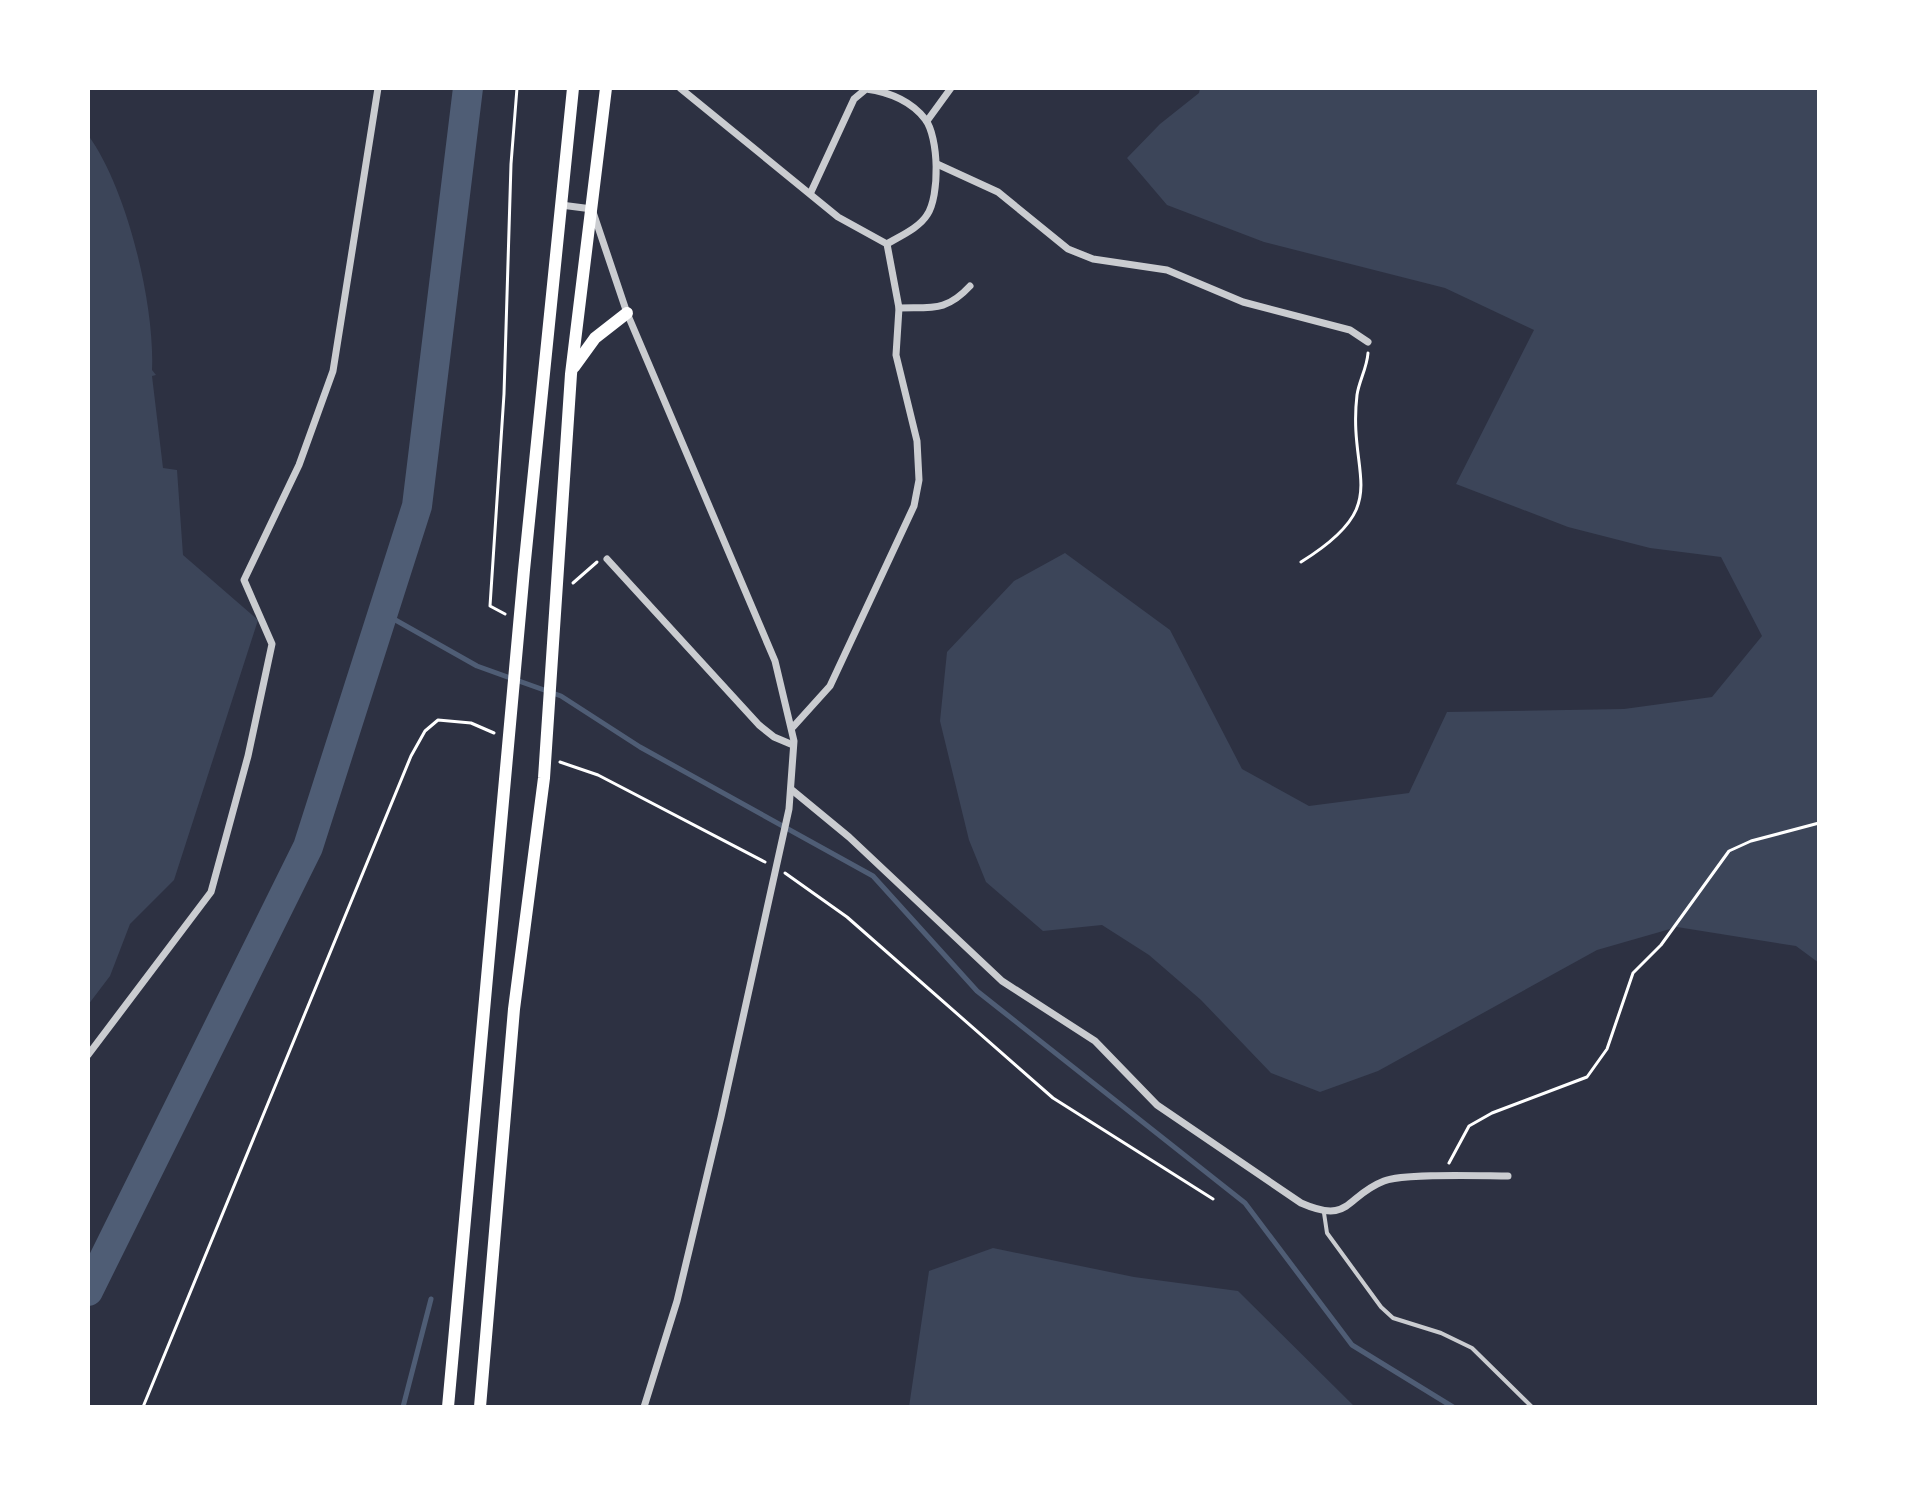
<svg xmlns="http://www.w3.org/2000/svg" width="1907" height="1495" font-family="Overpass,sans-serif">
  <rect width="100%" height="100%" fill="#2d3142"/>
  <g fill="#3c4559">
    <path d="M1200,88H1819V963L1796,946L1677,927L1597,950L1378,1071L1320,1092L1271,1073L1201,1000L1149,955L1102,925L1043,931L986,882L969,840L940,721L947,652L1014,581L1065,553L1170,630L1242,769L1309,806L1409,793L1447,712L1624,709L1712,697L1762,636L1721,557L1650,548L1568,527L1456,484L1534,330L1445,288L1264,242L1167,205L1127,158L1160,124L1199,93Z"/>
    <path d="M88,135C127,188 155,305 152,370L156,375L152,376L163,468L177,470L183,555L258,620L174,880L130,924L110,976L88,1005Z"/>
    <path d="M993,1248L1134,1277L1238,1291L1355,1407H909L929,1271Z"/>
  </g>
  <g fill="none" stroke-linecap="round" stroke-linejoin="round">
    <g stroke="#4f5d75" stroke-width="5">
      <path d="M383,613L477,666L561,696L640,747L873,876L977,991L1245,1203L1352,1345L1453,1407"/>
      <path d="M403,1407L431,1299"/>
    </g>
    <path stroke="#4f5d75" stroke-width="30" d="M88,1291L308,847L417,506L468,88"/>
    <g stroke="#fff" stroke-width="3">
      <path d="M1301,562C1396,503 1347,479 1357,395C1359,381 1367,368 1368,353"/>
      <path d="M573,583L597,562"/>
      <path d="M505,614L490,606L504,394L511,164L517,88"/>
      <path d="M560,762L598,775L765,862"/>
      <path d="M785,873L847,917L1053,1098L1213,1199"/>
      <path d="M1449,1163L1469,1126L1492,1113L1587,1077L1607,1049L1633,973L1661,945L1729,851L1751,841L1819,823"/>
      <path d="M143,1407L411,756L425,731L438,720L471,723L494,733"/>
    </g>
    <path stroke="#caccd0" stroke-width="4" d="M1324,1213L1327,1233L1381,1307L1393,1318L1441,1333L1472,1348L1532,1407"/>
    <g stroke="#caccd0" stroke-width="7">
      <path d="M680,88L838,217L887,244L899,308L896,355L917,441L919,480L914,506L830,686L793,727"/>
      <path d="M927,121L951,88"/>
      <path d="M937,164L998,192L1068,249L1093,259L1167,270L1243,302L1350,330L1368,342"/>
      <path d="M811,192L854,99L866,89C888,92 911,101 925,119C939,137 940,196 927,215C919,228 900,236 887,244"/>
      <path d="M561,205L592,209L627,313L775,661L794,741L789,809L721,1117L677,1301L644,1407"/>
      <path d="M899,308C932,307 946,312 970,286"/>
      <path d="M607,559L759,725L774,737L793,745"/>
      <path d="M792,790L849,837L1002,981L1095,1041L1157,1105L1301,1203C1351,1225 1345,1196 1384,1181C1404,1173 1483,1176 1508,1176"/>
      <path d="M88,1055L211,892L248,756L272,644L244,580L299,465L333,371L378,88"/>
    </g>
    <g stroke="#fff" stroke-width="12">
      <path d="M574,367L595,338L627,313"/>
      <path d="M448,1407L524,570L573,88"/>
      <path d="M480,1407L514,1009L544,778L571,374L606,88"/>
    </g>
  </g>
  <rect width="1907" height="1495" fill="none" stroke="#ffffff" stroke-width="180"/>
</svg>
